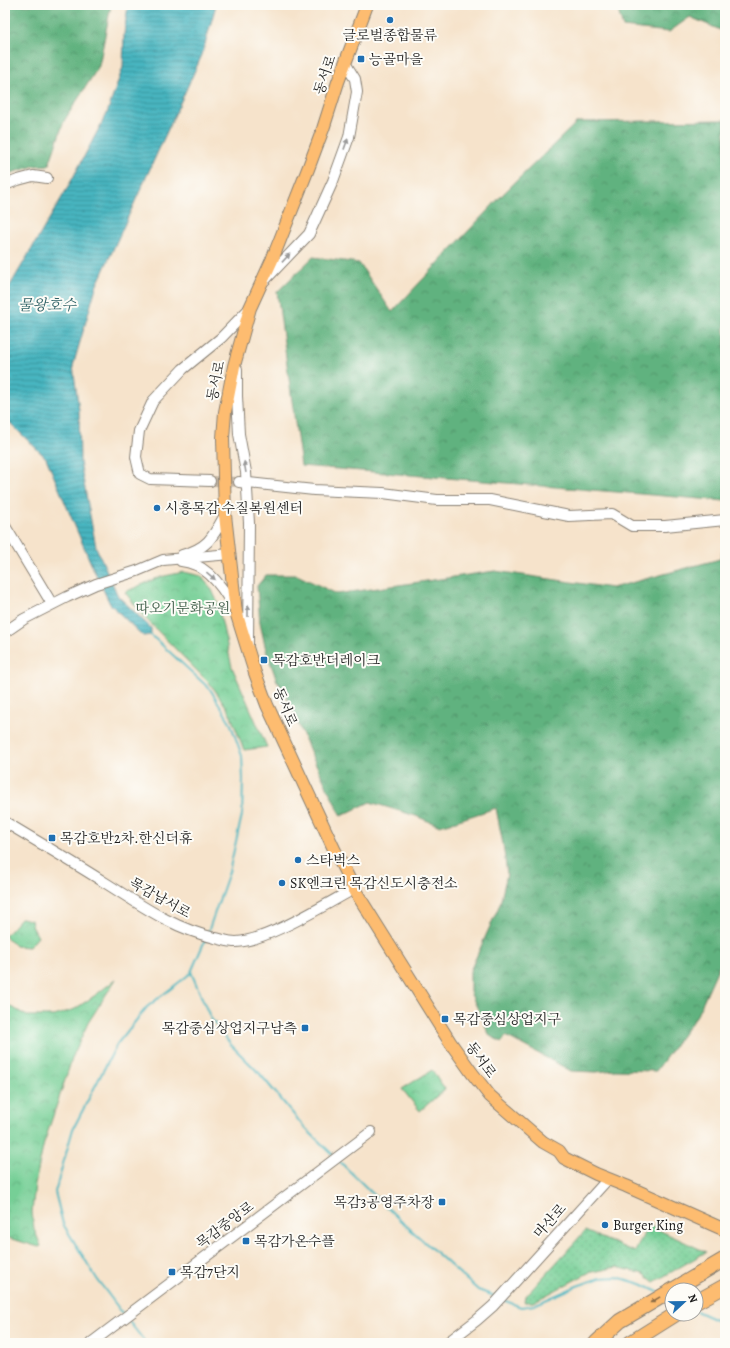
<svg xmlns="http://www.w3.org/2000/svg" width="730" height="1348" font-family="Alegreya,'Noto Serif KR',serif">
  <defs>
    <pattern id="grass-dots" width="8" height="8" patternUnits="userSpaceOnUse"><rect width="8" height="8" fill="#76cf96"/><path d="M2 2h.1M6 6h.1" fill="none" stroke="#66b181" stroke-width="1.8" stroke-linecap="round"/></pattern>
    <pattern id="forest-crowns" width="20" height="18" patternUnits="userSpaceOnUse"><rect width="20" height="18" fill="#60b27f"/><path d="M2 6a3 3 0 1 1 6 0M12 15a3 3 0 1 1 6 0" fill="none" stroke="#4e9067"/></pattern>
    <pattern id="park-crowns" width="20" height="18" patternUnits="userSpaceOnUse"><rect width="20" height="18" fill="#76cf96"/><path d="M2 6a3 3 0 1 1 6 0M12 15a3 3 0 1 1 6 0" fill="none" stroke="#66b181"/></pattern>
    <pattern id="water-rules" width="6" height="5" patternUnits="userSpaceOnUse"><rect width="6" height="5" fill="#46b5c0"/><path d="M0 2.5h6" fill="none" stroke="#3a929b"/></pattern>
  </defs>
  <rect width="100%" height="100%" fill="#fdfcf7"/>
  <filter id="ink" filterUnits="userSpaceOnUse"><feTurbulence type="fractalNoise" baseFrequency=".025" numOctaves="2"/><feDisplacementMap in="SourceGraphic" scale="8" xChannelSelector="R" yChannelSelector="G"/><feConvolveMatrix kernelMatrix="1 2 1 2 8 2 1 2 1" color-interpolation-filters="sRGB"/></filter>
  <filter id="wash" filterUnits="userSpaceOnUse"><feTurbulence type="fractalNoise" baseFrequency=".012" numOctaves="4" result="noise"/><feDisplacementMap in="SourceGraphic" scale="16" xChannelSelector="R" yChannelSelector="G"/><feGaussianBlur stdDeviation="0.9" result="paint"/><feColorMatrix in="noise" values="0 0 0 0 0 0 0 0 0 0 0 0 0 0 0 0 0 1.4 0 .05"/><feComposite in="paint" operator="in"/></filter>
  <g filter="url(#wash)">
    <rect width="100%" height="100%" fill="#f6e3cb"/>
    <path fill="url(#grass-dots)" stroke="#497659" d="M648,1225L706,1252L654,1282L644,1274L617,1267L588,1273L533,1302H524L525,1297L585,1231L635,1252Z"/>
    <g fill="url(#forest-crowns)" stroke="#3e674e">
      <path d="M5,5H111L99,66L64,121L49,165L34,166L5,175Z"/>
      <path d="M572,5H725V32L690,17L669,32L623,27L617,7Z"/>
      <path d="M725,120V501L301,466L277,292L313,257L359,263L392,312L505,192L577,122Z"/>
      <path d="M725,544V953L697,1015L656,1071L615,1070L596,1072L571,1071L506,1036L502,1042L490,1036L470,992V971L500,904L507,874L503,844L496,808L440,826L416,816L370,802L341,816L313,758L285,693L277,681L266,650L260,623L257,586L266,575H297L337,594L495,571L612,588L720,559Z"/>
    </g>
    <g fill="url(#park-crowns)" stroke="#497659">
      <path d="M184,572L201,576L212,590L217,601L232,667L267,747L244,750L229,711L212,686L144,617L125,592L160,577Z"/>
      <path d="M21,918L31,920L32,926L38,937L29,947L15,946L5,936Z"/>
      <path d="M116,979L88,1023L73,1056L44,1143L35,1184L32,1212L34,1229L41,1246L39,1247L5,1237V1003L27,1016H54L75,1009L97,994Z"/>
      <path d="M432,1070L445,1089L420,1111L402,1089Z"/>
    </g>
    <path fill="url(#water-rules)" stroke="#31686e" d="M128,5H216L202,55L96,287L73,366L79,410L80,462L96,547L118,596L151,628V635L143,636L110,604L92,566L46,458L10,423L5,412V294L68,187L107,113L123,67L124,34Z"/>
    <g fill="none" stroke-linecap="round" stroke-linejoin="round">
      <g stroke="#46b5c0" stroke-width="2">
        <path d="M151,635L210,689L230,722L242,756L243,779L242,815L229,872L208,932"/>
        <path d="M206,938L191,972L210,1017L232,1046L260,1074L304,1127L333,1155"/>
        <path d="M339,1161L401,1221L478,1290L497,1297"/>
        <path d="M503,1300L521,1307L534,1305L577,1286L600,1278L617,1277L641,1284L658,1292"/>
        <path d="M696,1311L725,1324"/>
        <path d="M123,1314L97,1279L63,1224L55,1192L73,1129L117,1044L147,1007L191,973"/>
        <path d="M127,1319L146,1343"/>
      </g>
    </g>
  </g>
  <g filter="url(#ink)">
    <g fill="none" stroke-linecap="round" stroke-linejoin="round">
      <path stroke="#cabba8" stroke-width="10" stroke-dasharray="10 5" stroke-linecap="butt" d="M210,481L239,482"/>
      <g stroke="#898074" stroke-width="12">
        <g id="minor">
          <path d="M5,185L18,180L33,176L47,178"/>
          <path d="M265,280L309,234L333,181L349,137L357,92L355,79L345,63"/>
          <path d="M237,369V396L239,434L246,472L249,523L248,644"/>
          <path d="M210,481L150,479L140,474L136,457L139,431L153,401L183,369L221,338L250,308"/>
          <path d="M239,482L314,490L383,493L437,500H490L569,516L612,514L632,526H665L725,520"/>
          <path d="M5,526L52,604"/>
          <path d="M182,555C208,548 213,537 225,515"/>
          <path d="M181,561C206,563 223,587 234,608"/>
          <path d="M5,632L24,619L67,597L96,584L137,571L163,560L230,554"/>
          <path d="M5,822C38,842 71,861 104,882C141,905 172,928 215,938C221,939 229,942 236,942C267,941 326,904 354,889"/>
          <path d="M91,1343L371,1132"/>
          <path d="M447,1343L477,1320L493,1306L608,1179"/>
        </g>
      </g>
      <g stroke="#898074" stroke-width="14">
        <path id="major" d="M367,5L338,82L323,129L308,169L272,260L250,308L234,366L225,412L223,438L225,515L236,612L255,673L267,705L335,851L354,889L450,1042L472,1073L490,1096L543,1142L559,1151L564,1158L596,1174L626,1186L725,1230"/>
      </g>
      <g stroke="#898074" stroke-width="16">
        <g id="highway">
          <path d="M696,1302L725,1286"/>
          <path d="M596,1343L620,1321L725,1259"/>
          <path d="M630,1343L676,1314"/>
        </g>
      </g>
      <use href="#minor" stroke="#fff" stroke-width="10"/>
      <use href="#major" stroke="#fdbc6f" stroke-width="12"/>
      <use href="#highway" stroke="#fdbc6f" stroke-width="14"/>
    </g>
    <defs><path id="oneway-solid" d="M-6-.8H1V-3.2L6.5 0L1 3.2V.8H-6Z"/></defs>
    <g fill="#999">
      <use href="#oneway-solid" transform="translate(346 144) rotate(-70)"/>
      <use href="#oneway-solid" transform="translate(286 258) rotate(-47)"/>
      <use href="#oneway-solid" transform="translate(245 467) rotate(-99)"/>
      <use href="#oneway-solid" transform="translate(211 576) rotate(40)"/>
      <use href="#oneway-solid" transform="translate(248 611) rotate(-90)"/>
    </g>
    <use fill="#8c6c46" href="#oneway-solid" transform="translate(655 1300) rotate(149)"/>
  </g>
  <g fill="#1f6fb2" stroke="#fdfcf7" stroke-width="1.5">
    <circle cx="390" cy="20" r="4"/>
    <rect x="357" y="55" width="8" height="8" rx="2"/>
    <circle cx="157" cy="508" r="4"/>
    <rect x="260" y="656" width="8" height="8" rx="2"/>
    <rect x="48" y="834" width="8" height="8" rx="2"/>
    <circle cx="298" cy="860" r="4"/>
    <circle cx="282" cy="883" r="4"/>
    <rect x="441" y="1015" width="8" height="8" rx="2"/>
    <rect x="301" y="1024" width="8" height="8" rx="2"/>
    <rect x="438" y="1198" width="8" height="8" rx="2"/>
    <circle cx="605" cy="1225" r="4"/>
    <rect x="242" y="1237" width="8" height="8" rx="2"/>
    <rect x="168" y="1268" width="8" height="8" rx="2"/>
  </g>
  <g text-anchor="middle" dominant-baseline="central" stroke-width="4" stroke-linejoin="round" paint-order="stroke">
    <g font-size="14" fill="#1c1c1c" stroke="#fdfcf7" text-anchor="start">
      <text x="390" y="35" text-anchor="middle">글로벌종합물류</text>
      <text x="369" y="59">능골마을</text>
      <text x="165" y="508">시흥목감 수질복원센터</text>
      <text x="272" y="660">목감호반더레이크</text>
      <text x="60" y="838">목감호반2차.한신더휴</text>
      <text x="306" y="860">스타벅스</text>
      <text x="290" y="883">SK엔크린 목감신도시충전소</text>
      <text x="453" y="1019">목감중심상업지구</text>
      <text x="297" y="1028" text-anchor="end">목감중심상업지구남측</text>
      <text x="434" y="1202" text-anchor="end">목감3공영주차장</text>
      <text x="613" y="1225">Burger King</text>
      <text x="254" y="1241">목감가온수플</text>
      <text x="180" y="1272">목감7단지</text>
    </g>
    <g font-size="14" fill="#1c1c1c" stroke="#fdfcf7">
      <text transform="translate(325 75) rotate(-71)">동서로</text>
      <text transform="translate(216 381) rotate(-78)">동서로</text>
      <text transform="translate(285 707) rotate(67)">동서로</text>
      <text transform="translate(160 898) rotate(29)">목감남서로</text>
      <text transform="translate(481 1060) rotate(54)">동서로</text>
      <text transform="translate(550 1221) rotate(-48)">마산로</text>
      <text transform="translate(225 1225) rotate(-37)">목감중앙로</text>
    </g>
    <g font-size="14" fill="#3c5b47" stroke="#fdfcf7">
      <text x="183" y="608">따오기문화공원</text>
    </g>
    <g font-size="15" font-style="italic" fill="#2f6166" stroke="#fdfcf7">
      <text x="47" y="305">물왕호수</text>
    </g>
  </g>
  <rect width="730" height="1348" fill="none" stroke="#fdfcf7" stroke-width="20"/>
  <g transform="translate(684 1302) rotate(68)"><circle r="19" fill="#fdfcf7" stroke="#a3a29f"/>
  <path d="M0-3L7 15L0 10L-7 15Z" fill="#1f6fb2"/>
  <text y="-6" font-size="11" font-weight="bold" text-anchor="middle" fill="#1c1c1c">N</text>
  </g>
</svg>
